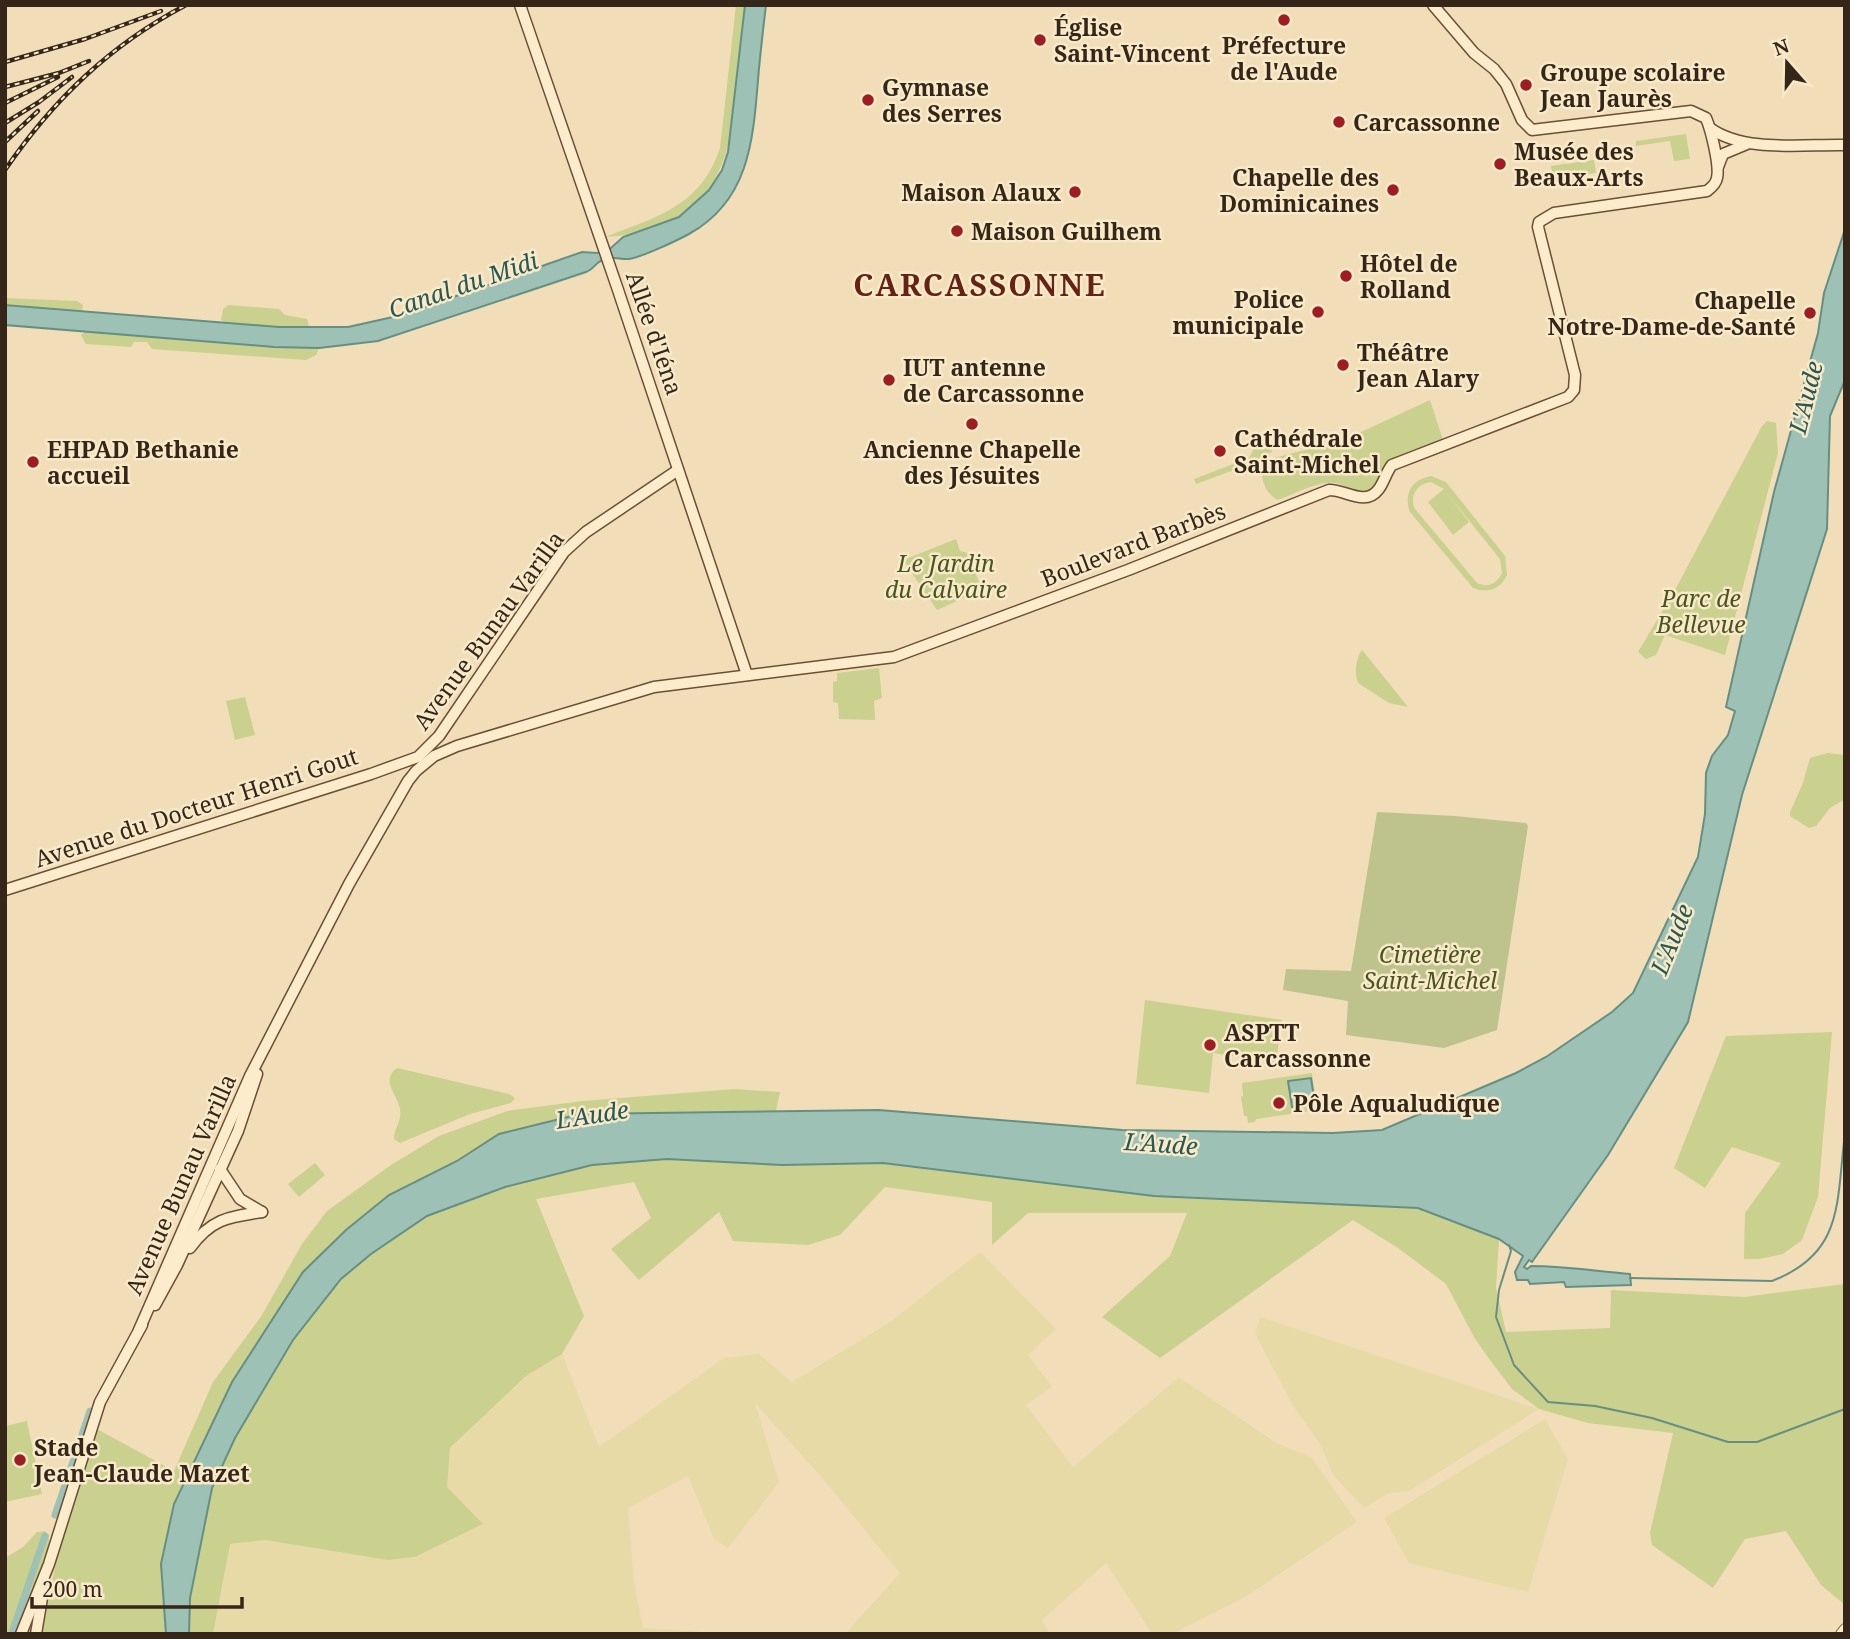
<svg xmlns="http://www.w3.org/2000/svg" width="1850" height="1639" font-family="'Noto Serif',serif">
  <rect width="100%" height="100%" fill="#f1deb9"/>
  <g fill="#e7daa6">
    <path d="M980,1252L1056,1329L1028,1355L1052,1387L1026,1405L1073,1467L1179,1377L1278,1444L1311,1457L1357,1522L1245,1597L1172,1634H1152L1106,1563L1042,1620L1050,1634H845L900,1573L823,1479L755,1403L779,1482L728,1548L714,1539L688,1476L628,1508L634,1582L643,1628L736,1634H213L230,1544L265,1540L388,1560L415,1557L483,1524L447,1487L450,1449L526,1376L562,1354L599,1447L724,1358L759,1354L792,1382L887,1324Z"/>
    <path d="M1260,1317L1539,1409L1409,1491L1389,1493L1364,1508L1334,1476L1320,1444L1292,1404L1255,1334Z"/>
    <path d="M1545,1419L1568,1459L1528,1592L1409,1563L1384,1518Z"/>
  </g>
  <g fill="#cad08d" fill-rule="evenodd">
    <path d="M736,5H745C734,112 747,230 605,237C657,217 701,206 720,148Z"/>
    <path d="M1686,134L1690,159L1674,161L1670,141L1636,146V141Z"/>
    <path d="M1594,160L1596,173L1553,179L1551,166Z"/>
    <path d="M5,298L77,301L83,305L82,311L11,305H5Z"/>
    <path d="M229,305L279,309L285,315L307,319L309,325L307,328L227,323L221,320L223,309Z"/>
    <path d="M86,331L319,348L316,355L306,360L152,349L147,342H134L131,347L86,344L81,335Z"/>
    <path d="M1430,400L1443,440C1427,446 1404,451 1390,461C1379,470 1379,485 1367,493C1355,492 1350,488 1340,484C1321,478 1295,494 1278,500C1264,492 1263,482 1260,467L1270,459L1320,446L1361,432Z"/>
    <path d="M1767,421L1776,423L1778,453L1725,655L1665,635L1656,655L1646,659L1638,652L1675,590L1762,426Z"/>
    <path d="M1268,439L1272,452L1261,457L1257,463L1256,462L1196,484L1194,479L1249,458L1254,448L1253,445Z"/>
    <path d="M1431,476L1446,482L1505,556L1507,575C1501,589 1488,594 1473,588L1410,512C1403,494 1412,479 1431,476ZM1431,482L1444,489L1428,502L1453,535L1469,522L1446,492L1500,559L1502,573C1497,584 1488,588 1477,583L1415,509C1409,495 1417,484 1431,482Z"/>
    <path d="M956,539L960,551L968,553L982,590L937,610L903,560Z"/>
    <path d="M1362,650L1363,651L1408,707L1389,703L1358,683C1354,674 1356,657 1362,650Z"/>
    <path d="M879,668L882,698L874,701L875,720L839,719L838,703L833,702V682L837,681V673Z"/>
    <path d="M245,697L255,735L235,740L226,701Z"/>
    <path d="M1828,753L1845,755V799L1830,808L1816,826L1809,828L1790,816V812L1803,783L1810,758Z"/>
    <path d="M1145,1000L1282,1020L1276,1063L1213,1053L1209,1093L1136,1084Z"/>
    <path d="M1832,1032L1818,1197L1802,1240L1783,1254L1759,1259H1744L1745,1213L1781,1163L1732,1147L1705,1188L1674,1168L1726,1036Z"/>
    <path d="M397,1068L509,1094L515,1098L511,1103L470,1114L400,1143L394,1139C394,1130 399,1125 400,1117C404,1098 377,1083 397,1068Z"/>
    <path d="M1312,1073L1317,1110L1256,1119L1255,1122L1248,1123L1247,1116H1244L1241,1097L1243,1096L1242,1083Z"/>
    <path d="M734,1089L780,1092L776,1111L580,1114L499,1134L457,1161L389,1195L346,1230L303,1272L232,1382L166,1634H42L57,1557L97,1429L174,1471L213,1382L262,1315L302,1244L327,1211L391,1165L439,1136L507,1111L583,1101Z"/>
    <path d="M667,1159L782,1165L883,1163L1154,1196L1418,1208L1499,1239L1496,1288L1506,1332L1610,1328L1611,1290L1744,1297L1845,1284V1605L1821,1585L1786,1531L1745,1539L1713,1588L1652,1545L1650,1533L1673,1433L1588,1423L1539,1409L1512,1389L1487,1356L1474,1337L1446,1284L1398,1248L1353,1220L1160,1358L1102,1317L1170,1256L1187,1213H1028L992,1245V1202L885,1187L840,1235L808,1245L733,1241L719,1212L639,1280L611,1249L651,1218L634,1182L536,1199L584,1316L562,1354L526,1376L450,1448L447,1487L483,1524L415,1557L388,1560L265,1540L230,1544L213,1634H189L190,1598L212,1488L235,1438L258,1396L293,1340L341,1279L371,1254L427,1216L505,1187L592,1165Z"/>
    <path d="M315,1163L325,1175L299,1197L288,1184Z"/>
    <path d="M27,1421L42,1494L5,1502V1426Z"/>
    <path d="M45,1531L49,1535C50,1564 29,1608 15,1633H5V1558L23,1547L37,1532Z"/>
  </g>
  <path fill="#bec38d" d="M1377,812L1455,816L1526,823L1528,826L1497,1030L1444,1048L1346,1035L1348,1001L1283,990L1286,969L1351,971Z"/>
  <g fill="#9ec1b5" stroke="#668f83" stroke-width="2">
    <path d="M745,5H766C763,30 760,55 758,80C753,141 749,201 689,234C676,241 642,257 629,259C619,260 616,255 603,260C596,262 594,269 586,272L378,341L319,348L274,347L5,325V305L279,327H348L402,315L582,252L597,253L611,248L623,237L679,217L709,190L722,170L728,152Z"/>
    <path d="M1845,229V380L1830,416L1827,529L1742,795L1688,1022L1608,1155L1532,1262L1529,1260L1524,1267L1527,1269L1531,1266C1564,1266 1596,1271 1630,1274L1631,1285L1566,1287L1564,1282L1530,1284L1528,1280H1517L1515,1272L1523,1256L1499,1239L1418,1208L1154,1196L883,1163L782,1165L667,1159L592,1165L505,1187L427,1216L371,1254L341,1279L293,1340L235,1438L212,1488L190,1598L189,1634H166L161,1564L174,1504L232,1382L303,1272L346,1230L389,1195L457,1161L499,1134L580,1114L879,1110L1122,1130L1333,1133L1382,1130L1516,1073L1546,1057L1612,1012L1633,993L1698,857L1705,814L1706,773L1712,756L1728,735L1735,711L1726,707L1774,492L1818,333L1824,293Z"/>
    <path d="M1311,1078L1315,1104L1292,1107L1288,1081Z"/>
  </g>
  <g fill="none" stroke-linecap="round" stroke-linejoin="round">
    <g stroke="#668f83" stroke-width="2">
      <path d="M1509,1245L1511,1251L1499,1290L1496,1317L1514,1365L1548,1402L1595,1406L1652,1418L1728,1442H1757L1845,1409"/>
      <path d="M1630,1278L1772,1281C1845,1253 1836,1201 1845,1134"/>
    </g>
    <g stroke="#9ec1b5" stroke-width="7">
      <path d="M55,1515L90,1411"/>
      <path d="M13,1630L45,1536"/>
    </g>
    <g stroke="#896d52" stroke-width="12">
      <path id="tertiary" d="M1841,1634L1845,1629"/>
    </g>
    <g stroke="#6a4e36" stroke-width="13">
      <g id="secondary">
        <path d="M520,5L617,287L747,675"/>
        <path d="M1710,128C1744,153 1804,144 1845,145"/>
        <path d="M1718,167L1723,154L1747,144"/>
        <path d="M5,890L371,774L418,757L439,736L564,552L586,532L678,470"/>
        <path d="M220,1169L240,1199L262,1212"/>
        <path d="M190,1248C211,1219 228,1217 262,1212"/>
        <path d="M155,1305L177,1265L238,1131L257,1074"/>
        <path d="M139,1330L250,1076L349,884L408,781L416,771L434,756L457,746L654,687L894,657L1128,570L1329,490C1344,489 1365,507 1378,490C1384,483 1386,472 1392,465L1568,397L1574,390L1575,375L1538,227L1539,222L1554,213L1707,191C1711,188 1716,184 1717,178C1720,166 1711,130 1706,118L1691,111L1532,130L1522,120L1506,84L1494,69L1474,53L1433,5"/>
        <path d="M21,1634L49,1564L100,1402L142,1325"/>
        <path d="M36,1634L43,1592"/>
      </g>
    </g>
    <use href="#tertiary" stroke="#fceccc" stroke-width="10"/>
    <use href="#secondary" stroke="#fceccc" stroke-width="10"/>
    <g stroke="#362619" stroke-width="4.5">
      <g id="rail">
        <path d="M5,62L85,39L161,11"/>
        <path d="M5,87L59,73L89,61"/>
        <path d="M5,103L58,77"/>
        <path d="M5,123L39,102L72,77"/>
        <path d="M5,142L38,111"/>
        <path d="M5,170C53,100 110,45 186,5"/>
      </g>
    </g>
    <use href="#rail" stroke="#f8e9c9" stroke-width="2" stroke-dasharray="5" stroke-linecap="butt"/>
  </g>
  <g fill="#9d1d23" stroke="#f8e9c9" stroke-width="2.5">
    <circle cx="1284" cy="20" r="7"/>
    <circle cx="1040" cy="40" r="7"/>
    <circle cx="1526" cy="85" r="7"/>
    <circle cx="868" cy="100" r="7"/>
    <circle cx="1339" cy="122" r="7"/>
    <circle cx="1500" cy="164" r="7"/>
    <circle cx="1393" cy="190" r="7"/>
    <circle cx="1075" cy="192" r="7"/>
    <circle cx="957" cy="231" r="7"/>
    <circle cx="1346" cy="276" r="7"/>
    <circle cx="1318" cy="312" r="7"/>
    <circle cx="1810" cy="313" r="7"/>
    <circle cx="1343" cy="365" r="7"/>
    <circle cx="889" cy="380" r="7"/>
    <circle cx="972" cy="424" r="7"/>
    <circle cx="1220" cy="451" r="7"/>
    <circle cx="33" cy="462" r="7"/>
    <circle cx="1210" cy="1045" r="7"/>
    <circle cx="1279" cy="1103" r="7"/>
    <circle cx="20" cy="1460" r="7"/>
  </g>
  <g text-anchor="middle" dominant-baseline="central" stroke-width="5" stroke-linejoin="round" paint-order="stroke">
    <g font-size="23" font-weight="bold" fill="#362619" stroke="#f8e9c9" text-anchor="start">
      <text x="1054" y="27">Église<tspan x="1054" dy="26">Saint-Vincent</tspan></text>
      <text x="1284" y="45" text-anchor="middle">Préfecture<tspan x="1284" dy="26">de l'Aude</tspan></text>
      <text x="1540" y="72">Groupe scolaire<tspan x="1540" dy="26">Jean Jaurès</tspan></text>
      <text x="882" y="87">Gymnase<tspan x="882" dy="26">des Serres</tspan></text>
      <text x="1353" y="122">Carcassonne</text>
      <text x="1514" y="151">Musée des<tspan x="1514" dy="26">Beaux-Arts</tspan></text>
      <text x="1379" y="177" text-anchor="end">Chapelle des<tspan x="1379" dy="26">Dominicaines</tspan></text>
      <text x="1061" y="192" text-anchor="end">Maison Alaux</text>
      <text x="971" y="231">Maison Guilhem</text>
      <text x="1360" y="263">Hôtel de<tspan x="1360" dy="26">Rolland</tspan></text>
      <text x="1304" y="299" text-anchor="end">Police<tspan x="1304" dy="26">municipale</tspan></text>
      <text x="1796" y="300" text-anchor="end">Chapelle<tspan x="1796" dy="26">Notre-Dame-de-Santé</tspan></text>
      <text x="1357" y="352">Théâtre<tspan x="1357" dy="26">Jean Alary</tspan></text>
      <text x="903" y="367">IUT antenne<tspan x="903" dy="26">de Carcassonne</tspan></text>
      <text x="1234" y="438">Cathédrale<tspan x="1234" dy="26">Saint-Michel</tspan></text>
      <text x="47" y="449">EHPAD Bethanie<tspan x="47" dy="26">accueil</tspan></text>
      <text x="972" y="449" text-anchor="middle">Ancienne Chapelle<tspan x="972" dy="26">des Jésuites</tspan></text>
      <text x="1224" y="1032">ASPTT<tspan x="1224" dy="26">Carcassonne</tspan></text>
      <text x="1293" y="1103">Pôle Aqualudique</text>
      <text x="34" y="1447">Stade<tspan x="34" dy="26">Jean-Claude Mazet</tspan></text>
    </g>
    <g font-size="23" fill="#362619" stroke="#f8e9c9">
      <text transform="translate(655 333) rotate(71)">Allée d'Iéna</text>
      <text transform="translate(1133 544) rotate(-21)">Boulevard Barbès</text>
      <text transform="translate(488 630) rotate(-54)">Avenue Bunau Varilla</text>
      <text transform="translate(196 807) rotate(-18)">Avenue du Docteur Henri Gout</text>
      <text transform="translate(180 1184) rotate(-66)">Avenue Bunau Varilla</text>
    </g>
    <g font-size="23" font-style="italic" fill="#49541e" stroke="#f8e9c9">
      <text x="946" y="563">Le Jardin<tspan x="946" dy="26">du Calvaire</tspan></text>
      <text x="1701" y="598">Parc de<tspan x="1701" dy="26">Bellevue</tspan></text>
      <text x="1430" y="954">Cimetière<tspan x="1430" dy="26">Saint-Michel</tspan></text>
    </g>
    <g font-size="24" font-style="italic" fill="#275853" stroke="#f8e9c9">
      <text transform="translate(463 284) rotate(-19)">Canal du Midi</text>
      <text transform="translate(1805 397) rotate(-76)">L'Aude</text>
      <text transform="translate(1671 939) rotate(-68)">L'Aude</text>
      <text transform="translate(592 1114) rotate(-9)">L'Aude</text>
      <text transform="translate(1161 1143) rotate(4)">L'Aude</text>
    </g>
    <g font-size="30" font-weight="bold" letter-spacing="2" fill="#662315" stroke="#f8e9c9">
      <text x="980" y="284">CARCASSONNE</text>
    </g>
  </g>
  <rect width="1850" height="1639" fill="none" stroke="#362619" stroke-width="14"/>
  <g transform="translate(1787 63) rotate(340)" stroke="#f8e9c9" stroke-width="5" paint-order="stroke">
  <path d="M0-5L12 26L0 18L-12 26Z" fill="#362619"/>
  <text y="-10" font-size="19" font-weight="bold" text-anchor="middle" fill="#362619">N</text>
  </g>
  <path d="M32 1597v10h210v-10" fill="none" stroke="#362619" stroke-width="3.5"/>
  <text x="42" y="1597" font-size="21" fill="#362619" stroke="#f8e9c9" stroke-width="5" paint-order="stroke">200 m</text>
</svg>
